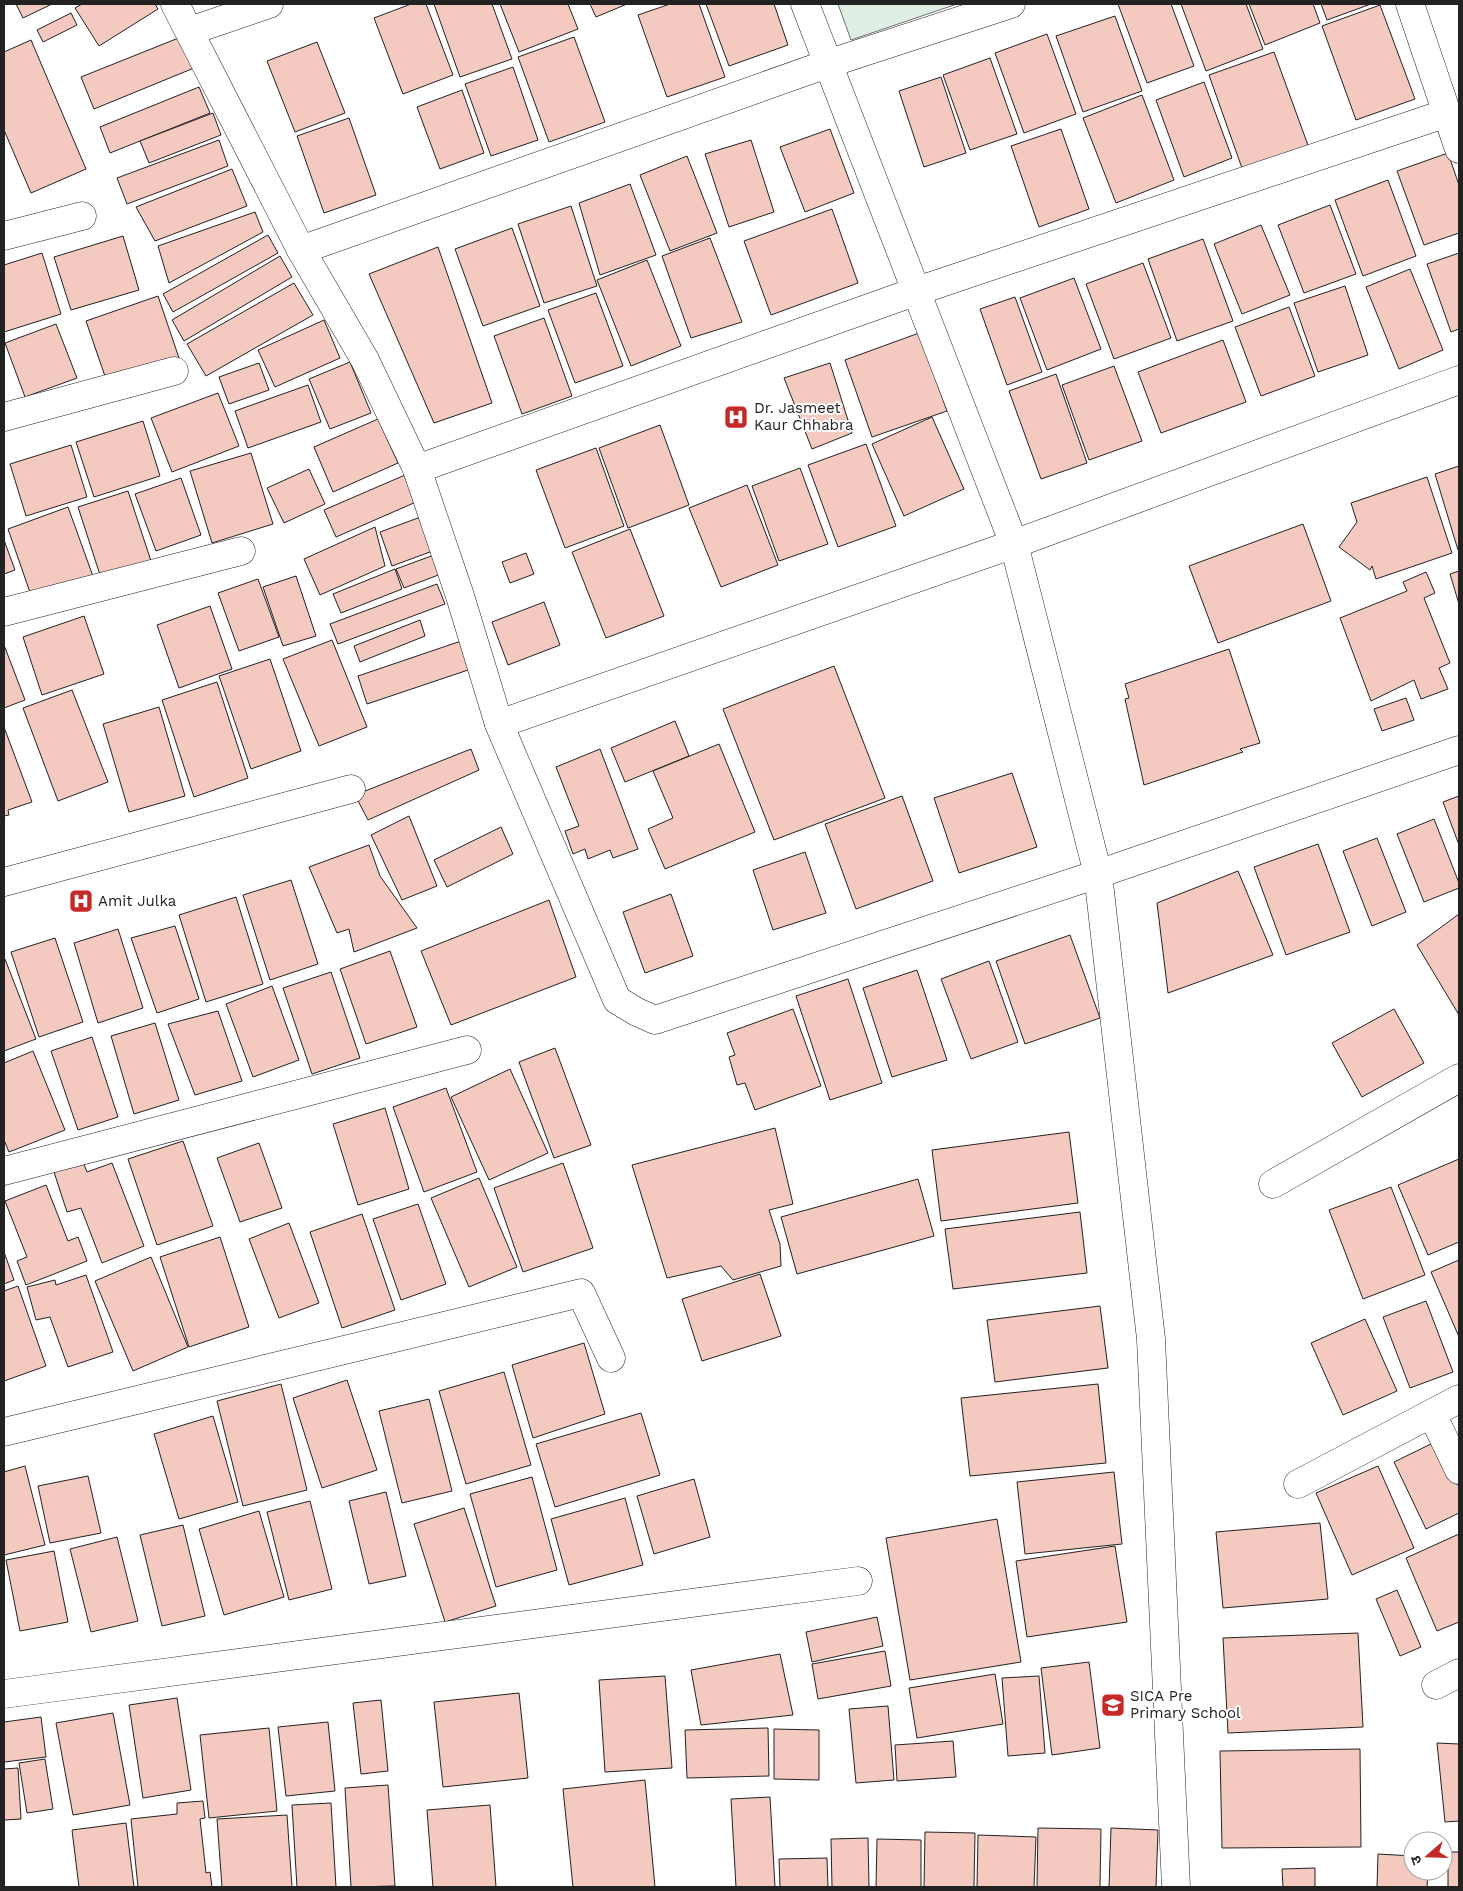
<svg xmlns="http://www.w3.org/2000/svg" width="1463" height="1891" font-family="'Work Sans','Noto Sans Devanagari',sans-serif">
  <rect width="100%" height="100%" fill="#fff"/>
  <path fill="#e0efe3" stroke="#6f6f6f" d="M838,4H957L851,40Z"/>
  <g fill="#f3c9c0" stroke="#222">
    <path d="M16,4H52L23,18Z"/>
    <path d="M82,4H155L158,9L99,46L75,8Z"/>
    <path d="M411,4H426L453,75L403,94L374,18Z"/>
    <path d="M434,4H492L512,59L460,77Z"/>
    <path d="M500,4H568L578,29L519,52Z"/>
    <path d="M590,4H627L596,17Z"/>
    <path d="M670,4H699L725,77L667,97L638,15Z"/>
    <path d="M706,4H774L788,45L729,66Z"/>
    <path d="M1118,4H1171L1194,66L1147,83Z"/>
    <path d="M1181,4H1246L1263,49L1206,71Z"/>
    <path d="M1249,4H1313L1320,23L1265,45Z"/>
    <path d="M1321,4H1371L1327,20Z"/>
    <path d="M1380,5L1415,99L1356,120L1322,26Z"/>
    <path d="M71,13L77,25L43,42L37,30Z"/>
    <path d="M1115,16L1142,91L1083,112L1056,36Z"/>
    <path d="M1047,34L1076,114L1024,133L995,53Z"/>
    <path d="M181,37L194,68L94,109L81,77Z"/>
    <path d="M574,37L605,122L549,142L518,57Z"/>
    <path d="M31,40L86,169L31,193L4,130V52Z"/>
    <path d="M317,42L345,113L295,132L267,61Z"/>
    <path d="M1274,52L1309,148L1243,171L1209,75Z"/>
    <path d="M990,58L1017,134L970,150L943,75Z"/>
    <path d="M513,67L538,140L491,156L465,84Z"/>
    <path d="M941,77L966,153L924,167L899,91Z"/>
    <path d="M1204,82L1232,158L1184,177L1156,100Z"/>
    <path d="M199,87L210,113L110,153L100,127Z"/>
    <path d="M462,90L484,153L440,169L417,107Z"/>
    <path d="M1142,95L1174,180L1116,203L1083,118Z"/>
    <path d="M213,113L221,135L149,163L140,141Z"/>
    <path d="M349,118L376,195L324,213L297,136Z"/>
    <path d="M830,129L854,193L805,212L780,147Z"/>
    <path d="M1061,129L1089,209L1039,227L1011,146Z"/>
    <path d="M219,140L228,166L127,204L117,178Z"/>
    <path d="M751,140L774,212L729,227L705,154Z"/>
    <path d="M1448,153L1459,185V233L1424,245L1397,171Z"/>
    <path d="M687,156L717,233L670,251L640,175Z"/>
    <path d="M232,169L247,206L155,241L136,207Z"/>
    <path d="M1388,180L1416,256L1363,276L1335,200Z"/>
    <path d="M630,184L656,255L600,275L579,203Z"/>
    <path d="M1330,205L1356,274L1304,293L1278,225Z"/>
    <path d="M571,206L597,286L544,303L518,224Z"/>
    <path d="M832,209L858,283L771,315L744,241Z"/>
    <path d="M255,212L263,232L169,283L158,246Z"/>
    <path d="M1261,225L1290,295L1242,314L1214,244Z"/>
    <path d="M512,228L540,306L483,326L455,249Z"/>
    <path d="M268,235L278,253L173,312L163,294Z"/>
    <path d="M123,236L139,290L71,310L54,257Z"/>
    <path d="M710,238L742,322L691,338L662,256Z"/>
    <path d="M1203,239L1233,321L1177,341L1148,259Z"/>
    <path d="M438,247L492,403L434,423L369,274Z"/>
    <path d="M42,253L61,314L4,332V265Z"/>
    <path d="M1459,253V329L1451,332L1427,264Z"/>
    <path d="M280,256L292,277L184,341L172,320Z"/>
    <path d="M647,260L681,346L631,366L597,280Z"/>
    <path d="M1143,263L1171,338L1114,359L1086,284Z"/>
    <path d="M1410,269L1443,350L1399,369L1366,287Z"/>
    <path d="M1074,278L1101,349L1047,370L1020,298Z"/>
    <path d="M294,283L313,315L206,376L187,344Z"/>
    <path d="M1345,286L1368,355L1318,372L1294,303Z"/>
    <path d="M596,293L623,366L575,383L548,310Z"/>
    <path d="M158,296L179,358L107,382L86,321Z"/>
    <path d="M1015,297L1042,372L1007,385L980,309Z"/>
    <path d="M1289,307L1315,376L1261,396L1235,327Z"/>
    <path d="M544,318L572,396L522,414L494,336Z"/>
    <path d="M324,320L340,358L275,387L258,350Z"/>
    <path d="M56,324L77,378L25,397L5,343Z"/>
    <path d="M919,333L947,411L872,437L845,360Z"/>
    <path d="M1223,340L1246,402L1161,433L1138,372Z"/>
    <path d="M350,362L371,413L330,429L309,379Z"/>
    <path d="M259,363L269,390L229,404L219,377Z"/>
    <path d="M830,363L852,433L812,449L784,378Z"/>
    <path d="M1114,366L1142,441L1089,460L1062,385Z"/>
    <path d="M1056,374L1087,463L1041,479L1009,391Z"/>
    <path d="M308,385L321,422L248,448L235,411Z"/>
    <path d="M218,393L239,446L172,472L151,418Z"/>
    <path d="M932,417L964,489L904,516L872,444Z"/>
    <path d="M378,419L398,463L333,492L314,447Z"/>
    <path d="M143,421L160,476L94,497L76,442Z"/>
    <path d="M660,425L689,505L628,528L599,448Z"/>
    <path d="M866,444L896,526L838,547L808,465Z"/>
    <path d="M71,445L87,497L26,516L10,464Z"/>
    <path d="M596,448L624,526L565,548L536,470Z"/>
    <path d="M251,453L273,524L212,543L190,471Z"/>
    <path d="M1459,466V550H1458L1435,474Z"/>
    <path d="M800,468L828,544L779,561L752,486Z"/>
    <path d="M309,469L325,504L284,523L267,488Z"/>
    <path d="M405,475L416,502L336,537L324,510Z"/>
    <path d="M1427,477L1452,553L1376,579L1372,566L1370,570L1339,547L1357,522L1351,503Z"/>
    <path d="M181,478L201,535L156,551L135,494Z"/>
    <path d="M747,485L778,565L721,587L689,508Z"/>
    <path d="M128,491L151,561L101,578L78,507Z"/>
    <path d="M68,507L94,579L33,601L8,529Z"/>
    <path d="M426,515L438,549L392,566L380,532Z"/>
    <path d="M1303,524L1331,601L1218,643L1189,566Z"/>
    <path d="M375,527L385,566L320,595L304,559Z"/>
    <path d="M630,529L664,616L606,638L572,552Z"/>
    <path d="M4,540L15,570L4,574Z"/>
    <path d="M442,552L449,571L404,588L396,569Z"/>
    <path d="M526,553L534,574L510,583L502,562Z"/>
    <path d="M395,569L402,589L341,613L333,594Z"/>
    <path d="M1459,571V604L1450,574Z"/>
    <path d="M1426,572L1435,593L1424,598L1450,663L1439,668L1448,689L1421,699L1414,680L1371,701L1340,618L1407,591L1403,582Z"/>
    <path d="M296,576L316,636L283,646L263,587Z"/>
    <path d="M258,579L279,637L239,651L218,593Z"/>
    <path d="M437,584L445,604L338,644L330,624Z"/>
    <path d="M544,602L560,645L508,665L492,622Z"/>
    <path d="M210,606L232,669L179,688L157,625Z"/>
    <path d="M84,616L104,674L42,695L23,637Z"/>
    <path d="M420,620L425,636L360,662L354,646Z"/>
    <path d="M332,640L367,727L319,746L283,659Z"/>
    <path d="M464,640L474,668L367,704L358,676Z"/>
    <path d="M4,645L25,700L4,708Z"/>
    <path d="M1229,649L1260,743L1240,749L1243,752L1144,785L1125,699L1129,698L1125,684Z"/>
    <path d="M270,659L301,751L251,769L219,676Z"/>
    <path d="M834,666L885,798L774,840L723,709Z"/>
    <path d="M217,682L248,778L194,797L162,700Z"/>
    <path d="M72,690L108,782L58,801L23,708Z"/>
    <path d="M1406,698L1414,720L1382,731L1374,709Z"/>
    <path d="M159,707L185,796L129,812L103,724Z"/>
    <path d="M675,721L689,756L625,782L611,748Z"/>
    <path d="M4,727L32,802L8,810L9,815L4,816Z"/>
    <path d="M719,744L755,832L665,869L648,829L673,818L653,771Z"/>
    <path d="M471,749L479,770L368,820L355,795Z"/>
    <path d="M600,749L638,849L613,858L610,850L588,859L585,849L573,854L565,831L579,826L556,767Z"/>
    <path d="M1012,773L1037,847L959,873L934,798Z"/>
    <path d="M902,796L933,881L856,909L825,824Z"/>
    <path d="M1459,796V845L1443,802Z"/>
    <path d="M409,816L437,886L402,900L371,835Z"/>
    <path d="M1434,819L1459,883V888L1424,902L1397,834Z"/>
    <path d="M501,827L513,854L447,887L434,860Z"/>
    <path d="M1377,838L1406,912L1372,926L1343,851Z"/>
    <path d="M1318,844L1350,932L1286,955L1254,867Z"/>
    <path d="M369,845L380,876L417,928L354,952L349,929L337,933L309,867Z"/>
    <path d="M805,852L826,913L773,930L753,870Z"/>
    <path d="M1238,871L1273,955L1168,993L1157,903Z"/>
    <path d="M291,880L318,964L270,980L243,895Z"/>
    <path d="M671,894L693,956L645,973L623,912Z"/>
    <path d="M236,897L263,984L206,1002L179,915Z"/>
    <path d="M549,900L576,977L451,1025L421,951Z"/>
    <path d="M1459,914V1015L1417,945Z"/>
    <path d="M175,926L199,999L157,1013L131,938Z"/>
    <path d="M118,929L143,1008L98,1023L74,943Z"/>
    <path d="M1070,935L1100,1018L1025,1044L996,961Z"/>
    <path d="M55,938L83,1022L39,1037L11,952Z"/>
    <path d="M390,951L417,1027L366,1044L340,969Z"/>
    <path d="M5,959L36,1039L4,1051V960Z"/>
    <path d="M989,961L1018,1042L971,1059L941,979Z"/>
    <path d="M917,970L947,1060L892,1077L863,988Z"/>
    <path d="M331,972L360,1058L312,1074L283,988Z"/>
    <path d="M848,979L882,1083L830,1100L796,996Z"/>
    <path d="M272,986L299,1060L253,1077L226,1004Z"/>
    <path d="M793,1009L821,1086L755,1110L745,1083L737,1085L729,1057L735,1055L727,1033Z"/>
    <path d="M1394,1009L1424,1063L1362,1097L1332,1043Z"/>
    <path d="M218,1011L242,1081L195,1095L168,1024Z"/>
    <path d="M155,1023L179,1100L134,1114L111,1036Z"/>
    <path d="M92,1037L118,1117L78,1130L51,1051Z"/>
    <path d="M555,1048L591,1145L554,1158L519,1062Z"/>
    <path d="M33,1051L65,1130L9,1152L4,1140V1063Z"/>
    <path d="M510,1069L548,1153L489,1180L451,1097Z"/>
    <path d="M446,1088L477,1172L424,1192L393,1107Z"/>
    <path d="M385,1108L409,1189L358,1205L333,1124Z"/>
    <path d="M775,1128L793,1204L769,1210L780,1244L781,1266L733,1280L721,1266L667,1278L632,1165Z"/>
    <path d="M1069,1132L1078,1203L941,1221L932,1150Z"/>
    <path d="M183,1141L213,1226L157,1245L128,1159Z"/>
    <path d="M259,1143L282,1208L240,1222L217,1158Z"/>
    <path d="M1459,1159V1242L1428,1255L1398,1185Z"/>
    <path d="M83,1162L87,1172L112,1163L144,1246L102,1263L81,1208L67,1212L54,1172Z"/>
    <path d="M563,1163L593,1248L523,1272L494,1188Z"/>
    <path d="M479,1178L517,1267L469,1287L431,1198Z"/>
    <path d="M918,1179L934,1236L797,1274L781,1217Z"/>
    <path d="M46,1185L68,1241L78,1237L87,1261L26,1285L17,1261L27,1257L5,1201Z"/>
    <path d="M1391,1187L1425,1275L1363,1299L1329,1210Z"/>
    <path d="M418,1204L446,1284L401,1300L373,1219Z"/>
    <path d="M1080,1212L1087,1273L953,1289L945,1229Z"/>
    <path d="M362,1214L395,1310L342,1328L310,1232Z"/>
    <path d="M289,1223L319,1303L279,1318L249,1239Z"/>
    <path d="M220,1237L249,1327L189,1347L160,1257Z"/>
    <path d="M4,1252L14,1280L4,1284Z"/>
    <path d="M151,1257L188,1347L133,1371L95,1281Z"/>
    <path d="M1459,1260V1337L1431,1272Z"/>
    <path d="M760,1274L781,1336L702,1361L682,1299Z"/>
    <path d="M86,1275L113,1352L68,1367L50,1317L36,1320L27,1287L55,1280L56,1285Z"/>
    <path d="M18,1286L46,1366L4,1381V1291Z"/>
    <path d="M1426,1301L1453,1372L1410,1388L1383,1317Z"/>
    <path d="M1100,1306L1108,1368L995,1382L987,1320Z"/>
    <path d="M1365,1319L1397,1391L1343,1415L1311,1343Z"/>
    <path d="M584,1343L605,1414L533,1438L512,1365Z"/>
    <path d="M504,1372L531,1465L466,1484L439,1391Z"/>
    <path d="M347,1380L377,1470L322,1488L293,1398Z"/>
    <path d="M281,1384L307,1490L243,1506L217,1401Z"/>
    <path d="M1098,1384L1106,1463L970,1476L961,1398Z"/>
    <path d="M429,1399L452,1491L402,1503L379,1411Z"/>
    <path d="M641,1413L660,1475L555,1507L536,1444Z"/>
    <path d="M213,1416L238,1502L179,1519L154,1434Z"/>
    <path d="M1437,1441L1459,1487V1513L1426,1529L1394,1462Z"/>
    <path d="M25,1466L45,1545L4,1555V1472Z"/>
    <path d="M1378,1466L1414,1548L1352,1575L1316,1493Z"/>
    <path d="M1114,1472L1122,1544L1025,1554L1017,1482Z"/>
    <path d="M88,1476L101,1533L50,1543L38,1486Z"/>
    <path d="M532,1477L557,1570L496,1587L470,1494Z"/>
    <path d="M694,1479L710,1537L654,1554L637,1496Z"/>
    <path d="M386,1492L406,1576L369,1584L349,1501Z"/>
    <path d="M625,1498L643,1565L569,1585L551,1519Z"/>
    <path d="M310,1501L332,1589L289,1600L267,1512Z"/>
    <path d="M464,1508L496,1606L445,1622L414,1524Z"/>
    <path d="M259,1511L284,1597L224,1615L199,1529Z"/>
    <path d="M997,1519L1021,1662L910,1680L886,1538Z"/>
    <path d="M1320,1523L1328,1599L1223,1608L1216,1532Z"/>
    <path d="M183,1525L205,1616L162,1626L140,1535Z"/>
    <path d="M1459,1534V1622L1437,1631L1406,1558Z"/>
    <path d="M117,1537L138,1621L91,1632L70,1549Z"/>
    <path d="M1115,1546L1127,1622L1027,1637L1016,1561Z"/>
    <path d="M54,1551L68,1622L20,1631L6,1560Z"/>
    <path d="M1397,1590L1421,1647L1400,1656L1376,1599Z"/>
    <path d="M877,1617L883,1646L812,1662L806,1632Z"/>
    <path d="M1358,1633L1363,1727L1228,1733L1223,1638Z"/>
    <path d="M885,1651L891,1686L818,1699L812,1664Z"/>
    <path d="M780,1654L793,1715L701,1725L691,1670Z"/>
    <path d="M1089,1662L1100,1748L1052,1755L1041,1668Z"/>
    <path d="M995,1674L1003,1724L917,1738L909,1688Z"/>
    <path d="M665,1676L672,1768L605,1772L599,1680Z"/>
    <path d="M1039,1676L1045,1753L1008,1756L1002,1678Z"/>
    <path d="M519,1693L528,1778L443,1787L434,1702Z"/>
    <path d="M177,1698L191,1790L143,1798L129,1705Z"/>
    <path d="M381,1700L388,1771L361,1774L353,1703Z"/>
    <path d="M888,1706L894,1780L856,1783L849,1709Z"/>
    <path d="M113,1713L130,1805L73,1815L56,1723Z"/>
    <path d="M41,1717L46,1757L4,1762V1722Z"/>
    <path d="M328,1722L335,1791L286,1796L278,1727Z"/>
    <path d="M269,1728L277,1811L209,1818L200,1735Z"/>
    <path d="M768,1728L769,1776L687,1778L685,1730Z"/>
    <path d="M774,1729L819,1730V1780L774,1779Z"/>
    <path d="M953,1741L956,1777L897,1781L895,1745Z"/>
    <path d="M1437,1743L1459,1744V1821L1445,1822Z"/>
    <path d="M1360,1749L1361,1847L1222,1848L1220,1751Z"/>
    <path d="M45,1759L53,1809L27,1813L19,1763Z"/>
    <path d="M18,1768L21,1819L4,1820V1769Z"/>
    <path d="M645,1780L655,1887H573L563,1789Z"/>
    <path d="M388,1785L395,1886L351,1887L345,1788Z"/>
    <path d="M770,1797L775,1887H736L731,1799Z"/>
    <path d="M203,1801L205,1818L200,1819L206,1873L210,1872L212,1887H138L131,1819L177,1814V1803Z"/>
    <path d="M331,1803L336,1887H297L292,1805Z"/>
    <path d="M490,1805L496,1887H433L427,1810Z"/>
    <path d="M287,1815L292,1887H222L217,1819Z"/>
    <path d="M126,1823L134,1887H79L72,1830Z"/>
    <path d="M1038,1828L1101,1829L1100,1887H1037Z"/>
    <path d="M1111,1828L1158,1830L1156,1887H1109Z"/>
    <path d="M925,1832L975,1833L974,1887H924Z"/>
    <path d="M978,1835L1036,1837L1034,1887H977Z"/>
    <path d="M868,1838L869,1887H832L831,1839Z"/>
    <path d="M877,1839L921,1840V1887H876Z"/>
    <rect x="1448" y="1852" width="11" height="35"/>
    <path d="M1378,1854L1413,1856V1871H1428L1427,1887H1377Z"/>
    <path d="M827,1858L828,1887H780L779,1859Z"/>
    <path d="M1315,1868V1887H1283L1282,1869Z"/>
  </g>
  <g fill="none" stroke-linecap="round" stroke-linejoin="round">
    <g stroke="#222" stroke-width="29">
      <g id="minor">
        <path d="M175,4L301,250L365,360L417,469L460,596L499,724L617,1000L637,1012L655,1020L1098,874L1459,750"/>
        <path d="M805,4L1014,544L1098,874L1151,1339L1176,1887"/>
        <path d="M1410,4L1459,149"/>
        <path d="M190,31L269,4"/>
        <path d="M4,236L82,216"/>
        <path d="M301,250L827,64L1011,4"/>
        <path d="M4,417L174,371"/>
        <path d="M417,469L917,291L1447,113"/>
        <path d="M4,612L241,551"/>
        <path d="M499,724L1014,544L1459,380"/>
        <path d="M4,882L351,789"/>
        <path d="M4,1171L467,1050"/>
        <path d="M1273,1184L1459,1078"/>
        <path d="M1432,1414L1459,1470"/>
        <path d="M4,1432L581,1293L611,1358"/>
        <path d="M1298,1484L1459,1399"/>
        <path d="M1436,1685L1459,1673"/>
        <path d="M4,1694L858,1581"/>
      </g>
    </g>
    <use href="#minor" stroke="#fff" stroke-width="28"/>
  </g>
  <defs>
    <g id="hospital-square" transform="scale(1.25)"><rect x="-9" y="-9" width="18" height="18" rx="4" fill="#c62828" stroke="#fff"/><path d="M-5-5h3v3.5h4V-5h3V5h-3V1.5h-4V5h-3Z" fill="#fff"/></g>
    <g id="school-square" transform="scale(1.25)"><rect x="-9" y="-9" width="18" height="18" rx="4" fill="#c62828" stroke="#fff"/><path d="M0-5L7-2L0 1L-7-2ZM-4 1L0 2.5L4 1V4Q0 6-4 4Z" fill="#fff"/></g>
  </defs>
  <g fill-rule="evenodd">
    <use href="#hospital-square" x="736" y="417"/>
    <use href="#hospital-square" x="81" y="901"/>
    <use href="#school-square" x="1113" y="1705"/>
  </g>
  <g text-anchor="middle" dominant-baseline="central" stroke-width="4" stroke-linejoin="round" paint-order="stroke">
    <g font-size="15" fill="#222" stroke="#fff" text-anchor="start">
      <text x="754" y="408">Dr. Jasmeet<tspan x="754" dy="17">Kaur Chhabra</tspan></text>
      <text x="98" y="901">Amit Julka</text>
      <text x="1130" y="1696">SICA Pre<tspan x="1130" dy="17">Primary School</tspan></text>
    </g>
  </g>
  <rect width="1463" height="1891" fill="none" stroke="#222222" stroke-width="10"/>
  <g transform="translate(1428 1856) rotate(250)"><circle r="24" fill="#ffffff" stroke="#a7a7a7"/>
  <path d="M0-4L9 19L0 12L-9 19Z" fill="#c62828"/>
  <text y="-8" font-size="14" font-weight="bold" text-anchor="middle" fill="#222222">उ</text>
  </g>
</svg>
